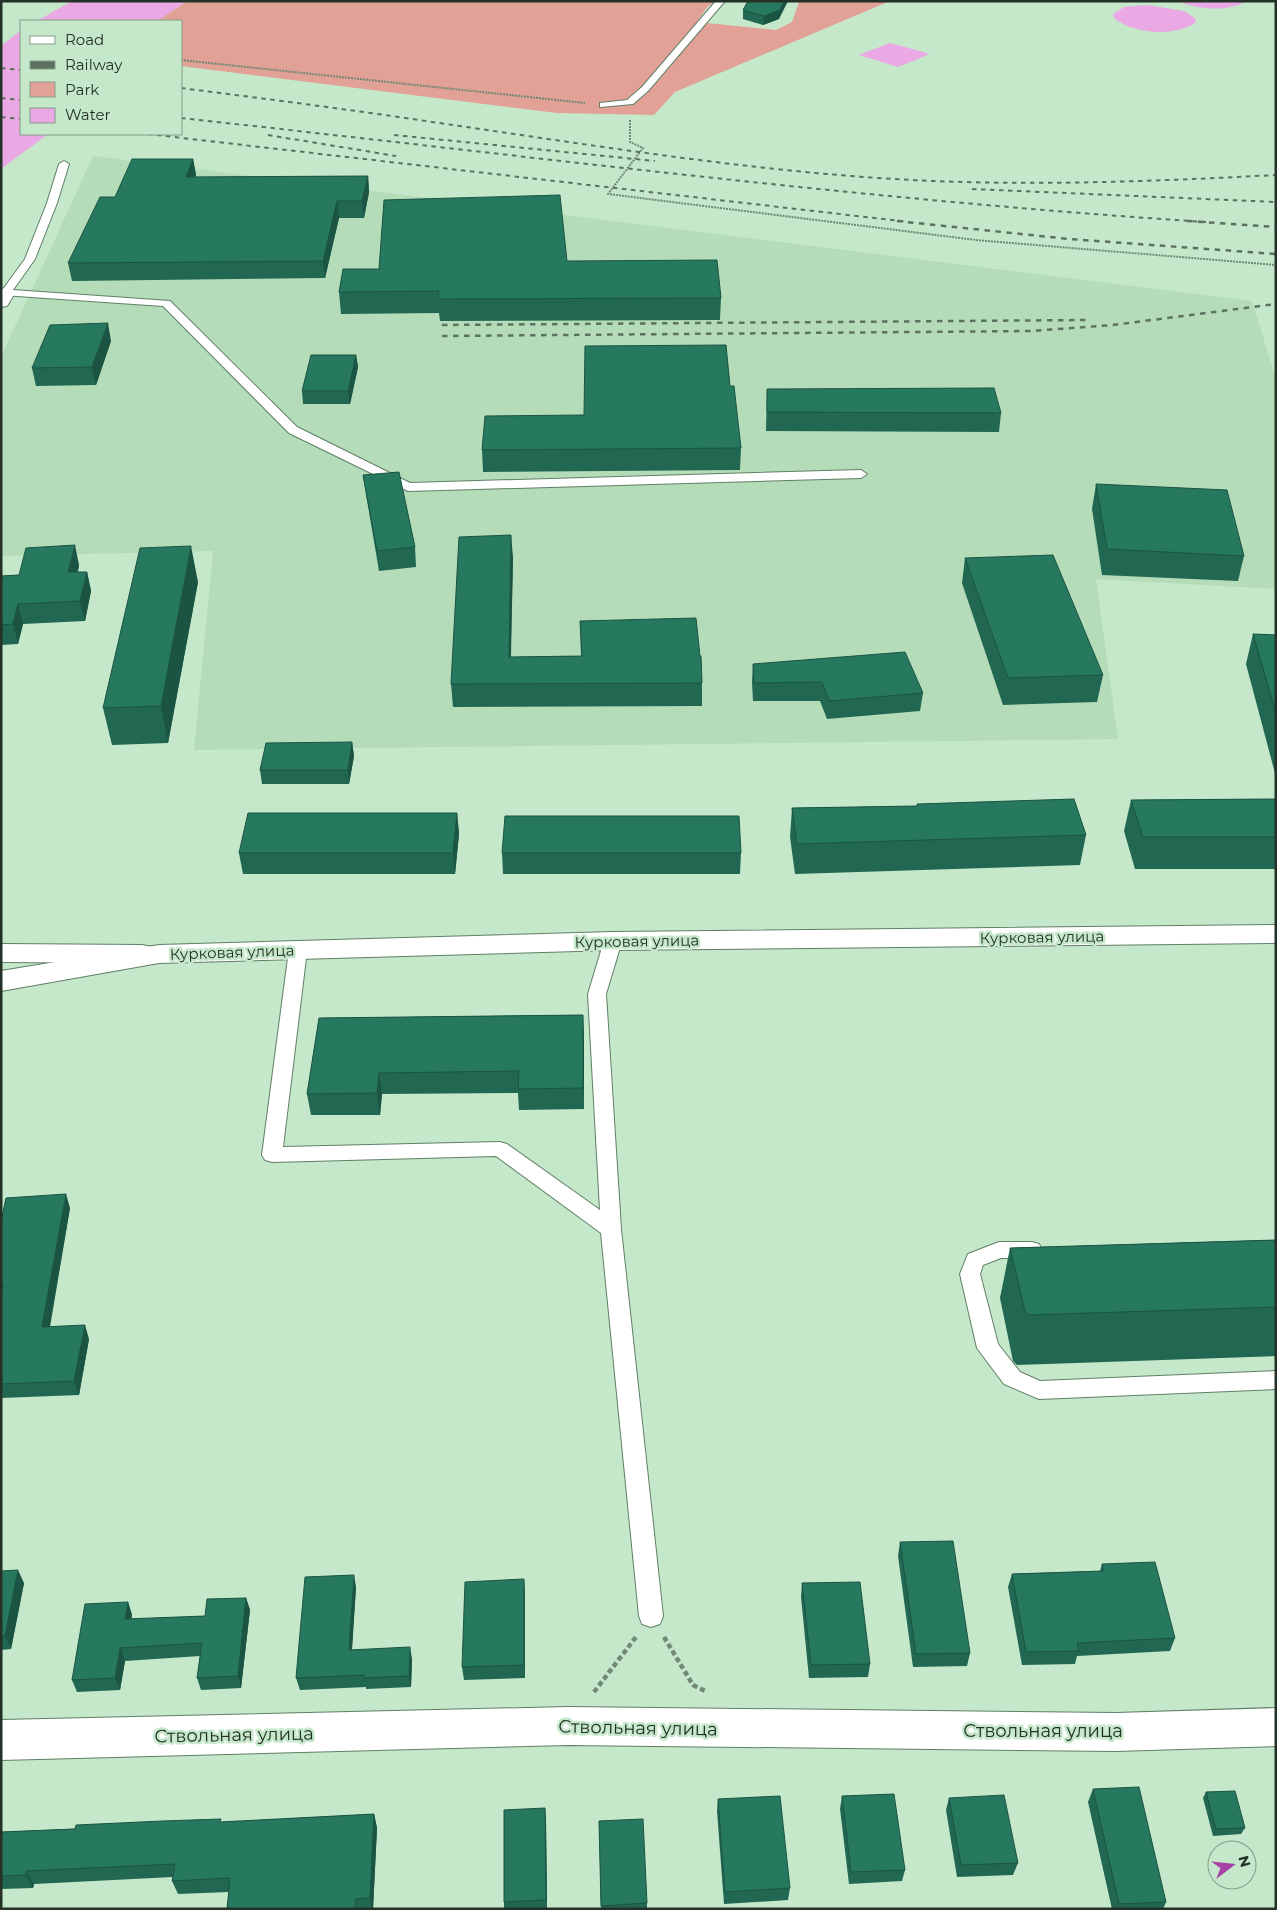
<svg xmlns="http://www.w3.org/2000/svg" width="1277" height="1910" font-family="Montserrat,sans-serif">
  <rect width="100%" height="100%" fill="#c5e7ca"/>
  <path fill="#b4dcb9" d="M93,156L1252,301L1276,379V589L1096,579L1118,739L194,750L213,551L1,556V357Z"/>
  <path fill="#e2a197" d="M187,1H718L708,6L697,22L776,30L792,22L799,2L797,1H890L675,92L654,115L557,113L181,66V21H157Z"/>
  <g fill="#eaa8e5">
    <path d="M72,1H187L157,21H37Z"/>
    <path d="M1177,1H1246C1228,13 1196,9 1177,1Z"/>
    <path d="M1147,5L1184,11L1196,19L1195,23C1174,37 1133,34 1114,18L1113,14L1124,7Z"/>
    <path d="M21,30V134H48L1,169V46Z"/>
    <path d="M890,43L930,54L898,67L859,55Z"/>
  </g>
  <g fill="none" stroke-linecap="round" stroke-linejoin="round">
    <g stroke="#607f65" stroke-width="2">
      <g id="lane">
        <path d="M716,1H725L648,91L633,104L600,107V103L627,100L642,87Z"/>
        <path d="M64,161L69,164L57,203L35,259L13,290L170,301L297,427L410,483L861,470L867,474L861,478L408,491L289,433L163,306L2,295L1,292L25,259L47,203L59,164Z"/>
        <path d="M613,935L619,937L622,941L606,994L621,1229L663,1616L660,1624L651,1627L642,1624L639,1616L601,1233L496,1156L272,1162L265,1160L262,1155L289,950L292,946L298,944L304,946L307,950L283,1147L500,1142L507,1144L600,1210L588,994L604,941L607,937Z"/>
        <path d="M999,1242H1032L1039,1244L1042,1250L1039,1256L1032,1258H1001L983,1265L980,1274L998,1344L1020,1372L1040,1381L1276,1371V1389L1039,1399L1004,1384L977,1348L960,1274L968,1254Z"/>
      </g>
    </g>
    <g stroke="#607f65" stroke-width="2">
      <g id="street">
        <path d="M6,288L12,289L15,293L7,306L1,307V289Z"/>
        <path d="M1,944L142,945L152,947L156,954L152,961L142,963L1,962Z"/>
        <path d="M568,1707L1116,1713L1276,1708V1746L1116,1751L568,1745L1,1760V1720Z"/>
      </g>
    </g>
    <g stroke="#607f65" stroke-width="2">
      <path id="secondary" d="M1276,925V943L613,950L159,963L1,991V971L159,945L613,932Z"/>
    </g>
    <g stroke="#728975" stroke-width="2" stroke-dasharray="2 1" stroke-linecap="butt">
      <path d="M181,60L585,103"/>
      <path d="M630,120V142L643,148L608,194L976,240L1276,265"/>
    </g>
    <g stroke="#728975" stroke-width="4.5" stroke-dasharray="5 3" stroke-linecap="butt">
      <path d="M664,1637L693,1685L705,1691"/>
      <path d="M594,1692L636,1637"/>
    </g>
    <use href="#lane" fill="#fff" fill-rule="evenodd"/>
    <use href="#street" fill="#fff" fill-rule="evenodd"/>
    <use href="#secondary" fill="#fff" fill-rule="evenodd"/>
    <g stroke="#5d7160" stroke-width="2" stroke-dasharray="4.5 4.5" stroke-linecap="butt">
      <path d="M1,68L21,70"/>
      <path d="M181,88C267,99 353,110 439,123C585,144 731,168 878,178C1010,187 1143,182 1276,175"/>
      <path d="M1,98L21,100"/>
      <path d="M1,117L21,119"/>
      <path d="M181,118C522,155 863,200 1206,222"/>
      <path d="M148,134L909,222"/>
      <path d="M268,135L396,156"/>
      <path d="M394,135L655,161"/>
      <path d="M972,189L1276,202"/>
    </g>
    <g stroke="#5d7160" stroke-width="2.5" stroke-dasharray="5.5 5.5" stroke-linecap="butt">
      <path d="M897,221L1069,239L1276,254"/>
      <path d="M1187,221L1276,227"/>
      <path d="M442,325L1087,320"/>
      <path d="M442,336L1031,331L1113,325L1276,304"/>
    </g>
  </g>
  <g fill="#216752">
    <path d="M743,10L779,19L763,25L743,19Z"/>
    <path d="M193,159L196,175L195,177L368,176L369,192L364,218H339L325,278L72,281L68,263L115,197Z"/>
    <path d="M567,261L721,298L720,320L440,321L439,313L341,314L339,292L379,269Z"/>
    <path d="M111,341L96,385L36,386L32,368Z"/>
    <path d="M356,355L358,367L350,404H303L302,391Z"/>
    <path d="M730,386L741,448L740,470L483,472L482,450L584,415Z"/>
    <path d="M767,389L1001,413L999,432L766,431Z"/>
    <path d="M363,475L415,547L416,567L379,571L366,494Z"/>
    <path d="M1096,484L1244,556L1238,581L1102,575L1092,509Z"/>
    <path d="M513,557L511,657L581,656L580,621L702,683V706L453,707L451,684Z"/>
    <path d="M965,558L1103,675L1097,702L1003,705L962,583Z"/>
    <path d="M79,565L78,572H87L91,591L85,621L23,624L18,644L1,645V576L19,575Z"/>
    <path d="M198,582L168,743L112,745L103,708Z"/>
    <path d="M1253,634L1276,635V777L1246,664Z"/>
    <path d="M753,664L923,693L920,711L827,719L820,701H753L752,682Z"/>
    <path d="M352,742L354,756L349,784H262L260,770Z"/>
    <path d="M1276,799V869H1135L1124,831L1131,800Z"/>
    <path d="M917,804L1086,835L1080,865L795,874L790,837L792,808L917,806Z"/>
    <path d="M457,813L459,834L455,874H243L239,853Z"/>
    <path d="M502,853H741L740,874H503Z"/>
    <path d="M583,1015L584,1109L519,1110L518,1093L382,1094L380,1115H311L307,1094L319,1018Z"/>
    <path d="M70,1208L50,1327L89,1339L79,1395L1,1398V1221Z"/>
    <path d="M1276,1240V1356L1017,1365L1013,1361L1000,1298L1010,1248Z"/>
    <path d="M900,1542L970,1653L967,1666L913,1667L898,1556Z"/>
    <path d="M1102,1564L1175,1638L1170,1651L1077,1656L1075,1664L1022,1665L1008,1587L1012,1574L1100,1571Z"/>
    <path d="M1,1571L24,1583L11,1649L1,1650Z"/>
    <path d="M802,1583L870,1664L868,1677L809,1678L801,1597Z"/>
    <path d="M356,1587L352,1650L412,1659L411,1687L366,1689V1687L300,1690L296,1678Z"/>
    <path d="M525,1592V1678L464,1680L462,1667Z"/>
    <path d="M246,1598L250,1610L241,1688L201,1690L197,1678L200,1656L125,1661L120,1690L77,1692L72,1680L128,1602L132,1615L131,1619L205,1616Z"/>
    <path d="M1093,1789L1166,1902L1163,1909H1112L1088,1802Z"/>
    <path d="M1206,1792L1245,1828L1241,1834L1213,1836L1203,1798Z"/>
    <path d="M842,1796L905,1870L902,1881L849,1884L840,1809Z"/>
    <path d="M949,1798L1018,1863L1013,1875L957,1877L946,1810Z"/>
    <path d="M718,1799L790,1888L788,1900L724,1904L717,1811Z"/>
    <path d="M545,1808L546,1821L547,1909H504V1902Z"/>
    <path d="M374,1814L377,1828L373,1909H227L229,1892L178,1894L172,1881L173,1877L34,1884L33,1888L1,1889V1832L222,1822Z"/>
    <path d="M599,1821L647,1903V1909H601Z"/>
  </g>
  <g fill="#1b5442">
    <path d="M784,1H788L779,19L763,25L764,16Z"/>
    <path d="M193,159L196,175L188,194L186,177Z"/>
    <path d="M368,176L369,192L364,218L362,201Z"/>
    <path d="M337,201L339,218L325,278L323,261Z"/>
    <path d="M108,323L111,341L96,385L92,367Z"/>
    <path d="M356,355L358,367L350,404L348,391Z"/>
    <path d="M511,535L513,557L510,679L509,657Z"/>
    <path d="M75,545L79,565L73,592L68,572Z"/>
    <path d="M191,546L198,582L168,743L161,706Z"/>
    <path d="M87,572L91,591L85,621L80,601Z"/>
    <path d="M18,604L23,624L18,644L13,624Z"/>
    <path d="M352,742L354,756L349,784L348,770Z"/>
    <path d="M457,813L459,834L455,874L453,853Z"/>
    <path d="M583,1015L584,1036V1109L583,1088Z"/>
    <path d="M379,1073L382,1094L380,1115L377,1093Z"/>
    <path d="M66,1194L70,1208L47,1341L42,1327Z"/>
    <path d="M85,1325L89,1339L79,1395L74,1381Z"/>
    <path d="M18,1570L24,1583L11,1649L5,1636Z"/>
    <path d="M354,1575L356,1587L351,1662L349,1650Z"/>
    <path d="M524,1579L525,1592V1678L524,1665Z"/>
    <path d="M246,1598L250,1610L241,1688L238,1676Z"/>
    <path d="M128,1602L132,1615L129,1632L125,1619Z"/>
    <path d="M410,1647L412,1659L411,1687L409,1676Z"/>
    <path d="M120,1648L125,1661L120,1690L115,1678Z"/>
    <path d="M545,1808L546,1821L547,1909L546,1900Z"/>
    <path d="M374,1814L377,1828L373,1909H372L370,1898Z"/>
    <path d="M26,1871L34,1884L33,1888L26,1875Z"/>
  </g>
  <g fill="#26785f" stroke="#1b5442">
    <path d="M748,1H784L780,10L764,16L743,10Z"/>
    <path d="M132,159H193L186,177L368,176L362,201H337L323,261L68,263L100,197H115Z"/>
    <path d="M560,195L567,261L717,260L721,298L438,299L439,291L339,292L343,269H379L384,200Z"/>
    <path d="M108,323L92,367L32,368L50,325Z"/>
    <path d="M726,345L730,386H734L741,448L482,450L485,416L584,415L585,346Z"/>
    <path d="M311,355H356L348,391H302Z"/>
    <path d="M994,388L1001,413L767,412V389Z"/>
    <path d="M399,472L415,547L377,551L363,475Z"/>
    <path d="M1096,484L1227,490L1244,556L1107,549Z"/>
    <path d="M511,535L509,657L582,656L580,621L696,618L700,656H701L702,683L451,684L459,537Z"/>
    <path d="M75,545L68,572H87L80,601L18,604L13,624L1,625V576L19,575L26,548Z"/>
    <path d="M191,546L161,706L103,708L140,548Z"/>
    <path d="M1053,555L1103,675L1008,678L965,558Z"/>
    <path d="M1253,634L1276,635V713Z"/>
    <path d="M905,652L923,693L829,701L822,682L754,683L753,664Z"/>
    <path d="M352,742L348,770H260L266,743Z"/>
    <path d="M1074,799L1086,835L797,844L792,808L917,806V804Z"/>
    <path d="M1276,799V837H1143L1131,800Z"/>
    <path d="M248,813H457L453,853H239Z"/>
    <path d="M505,816H739L741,853H502Z"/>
    <path d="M583,1015V1088L518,1089L519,1071L379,1073L377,1093L307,1094L319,1018Z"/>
    <path d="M66,1194L42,1327L85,1325L74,1381L1,1384V1294L3,1285H1V1221L6,1198Z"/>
    <path d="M1276,1240V1307L1028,1315L1025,1311L1010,1248Z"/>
    <path d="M953,1541L970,1653L916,1654L900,1542Z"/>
    <path d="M1155,1562L1175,1638L1077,1643L1079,1651L1026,1652L1012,1574L1104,1571L1102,1564Z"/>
    <path d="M18,1570L5,1636H1V1571Z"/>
    <path d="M354,1575L349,1650L410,1647L409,1676L364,1678V1675L296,1678L305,1577Z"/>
    <path d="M524,1579V1665L462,1667L465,1582Z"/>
    <path d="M860,1582L870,1664L811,1665L802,1583Z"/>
    <path d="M246,1598L238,1676L197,1678L202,1643L120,1648L115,1678L72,1680L85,1604L128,1602L125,1619L205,1616L207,1599Z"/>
    <path d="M1139,1787L1166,1902L1119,1904L1093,1789Z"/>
    <path d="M1235,1791L1245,1828L1216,1829L1206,1792Z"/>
    <path d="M894,1794L905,1870L851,1872L842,1796Z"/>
    <path d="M1004,1795L1018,1863L961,1865L949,1798Z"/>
    <path d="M780,1796L790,1888L725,1892L718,1799Z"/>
    <path d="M545,1808L546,1900L504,1902V1810Z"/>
    <path d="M374,1814L370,1898L355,1899L356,1909H227L230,1878L172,1881L175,1864L26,1871V1875L1,1876V1832L75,1829L76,1825L162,1821L221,1819L220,1822Z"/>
    <path d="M643,1819L647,1903L601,1906L599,1821Z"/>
  </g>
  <g text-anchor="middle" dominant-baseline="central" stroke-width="5" stroke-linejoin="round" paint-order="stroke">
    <g font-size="15" fill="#243126" stroke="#c5e7ca">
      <text transform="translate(1042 937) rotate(-1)">Курковая улица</text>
      <text transform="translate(637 941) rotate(-1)">Курковая улица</text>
      <text transform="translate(232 952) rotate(-2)">Курковая улица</text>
    </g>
    <g font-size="18" fill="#243126" stroke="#c5e7ca">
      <text transform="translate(638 1728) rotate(1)">Ствольная улица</text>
      <text x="1043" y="1731">Ствольная улица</text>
      <text transform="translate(234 1735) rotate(-1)">Ствольная улица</text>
    </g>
  </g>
  <rect width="1277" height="1910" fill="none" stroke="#243126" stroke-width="5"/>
  <rect x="20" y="20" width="162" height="115" fill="#c5e7ca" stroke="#859e88"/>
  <rect x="30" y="36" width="25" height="8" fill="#ffffff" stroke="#859e88"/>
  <text x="65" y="45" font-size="15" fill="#243126">Road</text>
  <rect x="30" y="61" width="25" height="8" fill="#5d7160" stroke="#859e88"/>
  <text x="65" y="70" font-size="15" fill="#243126">Railway</text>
  <rect x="30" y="82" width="25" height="15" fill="#e2a197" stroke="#859e88"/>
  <text x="65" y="95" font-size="15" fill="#243126">Park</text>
  <rect x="30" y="108" width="25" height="15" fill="#eaa8e5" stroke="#859e88"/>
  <text x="65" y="120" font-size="15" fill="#243126">Water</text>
  <g transform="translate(1232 1865) rotate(74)"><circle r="24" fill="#c5e7ca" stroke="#859e88"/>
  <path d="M0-4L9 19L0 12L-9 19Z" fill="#a841a5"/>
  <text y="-8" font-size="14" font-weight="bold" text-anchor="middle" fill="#243126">N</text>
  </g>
</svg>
